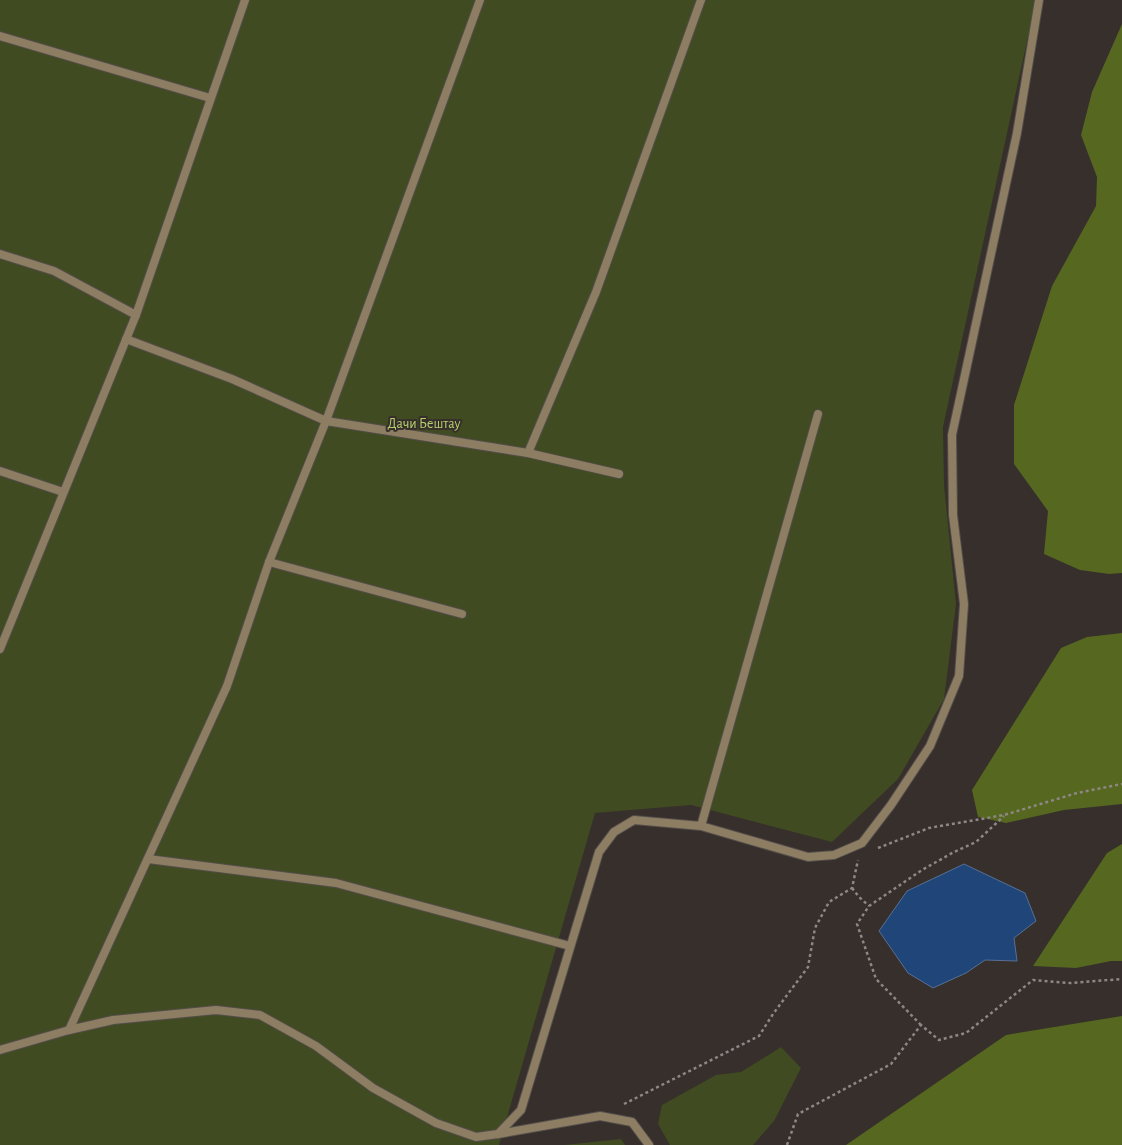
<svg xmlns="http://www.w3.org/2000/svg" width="1122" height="1145" font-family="'Alegreya Sans',sans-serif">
  <rect width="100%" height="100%" fill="#362f2c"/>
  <g fill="#404b21">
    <path d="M0,0H1036L943,427L944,485L956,604L944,699L898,779L832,842L691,805L595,813L499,1145H0Z"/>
    <path d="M781,1047L801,1068L774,1121L753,1145H670L658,1124L662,1105L716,1075L741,1072Z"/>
    <path d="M621,1139L625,1145H564Z"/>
  </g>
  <g fill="#56671f">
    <path d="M1122,24V573L1109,574L1080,570L1044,554L1048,511L1014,464V405L1052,286L1096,206L1097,177L1081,135L1092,92Z"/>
    <path d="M1122,633V804L1064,810L1006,823L978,817L972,790L1061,648L1087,637Z"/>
    <path d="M1122,844V961H1111L1076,968L1033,966L1107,853Z"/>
    <path d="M1122,1016V1145H846L1006,1035Z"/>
  </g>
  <path fill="#204579" stroke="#577093" d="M964,864L1025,893L1036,921L1014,938L1017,961L985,960L966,973L933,988L908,973L879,931L907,891Z"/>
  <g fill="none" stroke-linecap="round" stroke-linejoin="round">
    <g stroke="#534d4a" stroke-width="10">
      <g id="service">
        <path d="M0,36L210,98"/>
        <path d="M0,254L54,271L136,315"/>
        <path d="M126,339L232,379L326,421L528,453L619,474"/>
        <path d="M528,453L596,292L701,0"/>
        <path d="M0,471L63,492"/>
        <path d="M269,562L462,614"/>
        <path d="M0,649L136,315L245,0"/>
        <path d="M701,826L818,414"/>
        <path d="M148,859L336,883L570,946"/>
        <path d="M69,1030L227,686L269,562L326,421L480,0"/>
        <path d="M0,1050L69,1030L113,1020L216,1010L260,1015L316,1046L373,1088L436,1123L476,1137L498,1134L600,1116L632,1122L649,1145"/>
        <path d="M498,1134L521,1110L599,852L614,832L634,820L701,826L808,857L834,855L862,843L891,805L930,746L959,676L964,604L953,515L952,435L1017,133L1039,0"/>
      </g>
    </g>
    <g stroke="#8d8785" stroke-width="2.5" stroke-dasharray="3 3" stroke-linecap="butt">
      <path d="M878,848L929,828L1004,815L1077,793L1122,784"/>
      <path d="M852,888L859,897L869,906"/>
      <path d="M921,1025L876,979L857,924L869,906L922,870L954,852L976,842L1004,816"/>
      <path d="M624,1104L759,1036L773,1014L808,967L815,928L829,902L852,888L858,860"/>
      <path d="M787,1145L798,1114L891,1064L921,1025L939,1040L966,1033L1033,980L1070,983L1122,979"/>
    </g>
    <use href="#service" stroke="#8d7d62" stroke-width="8"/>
  </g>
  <g text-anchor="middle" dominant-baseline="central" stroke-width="4" stroke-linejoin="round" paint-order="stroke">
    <g font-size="14" fill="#b6cf6c" stroke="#362f2c">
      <text x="424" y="424">Дачи Бештау</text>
    </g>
  </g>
</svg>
